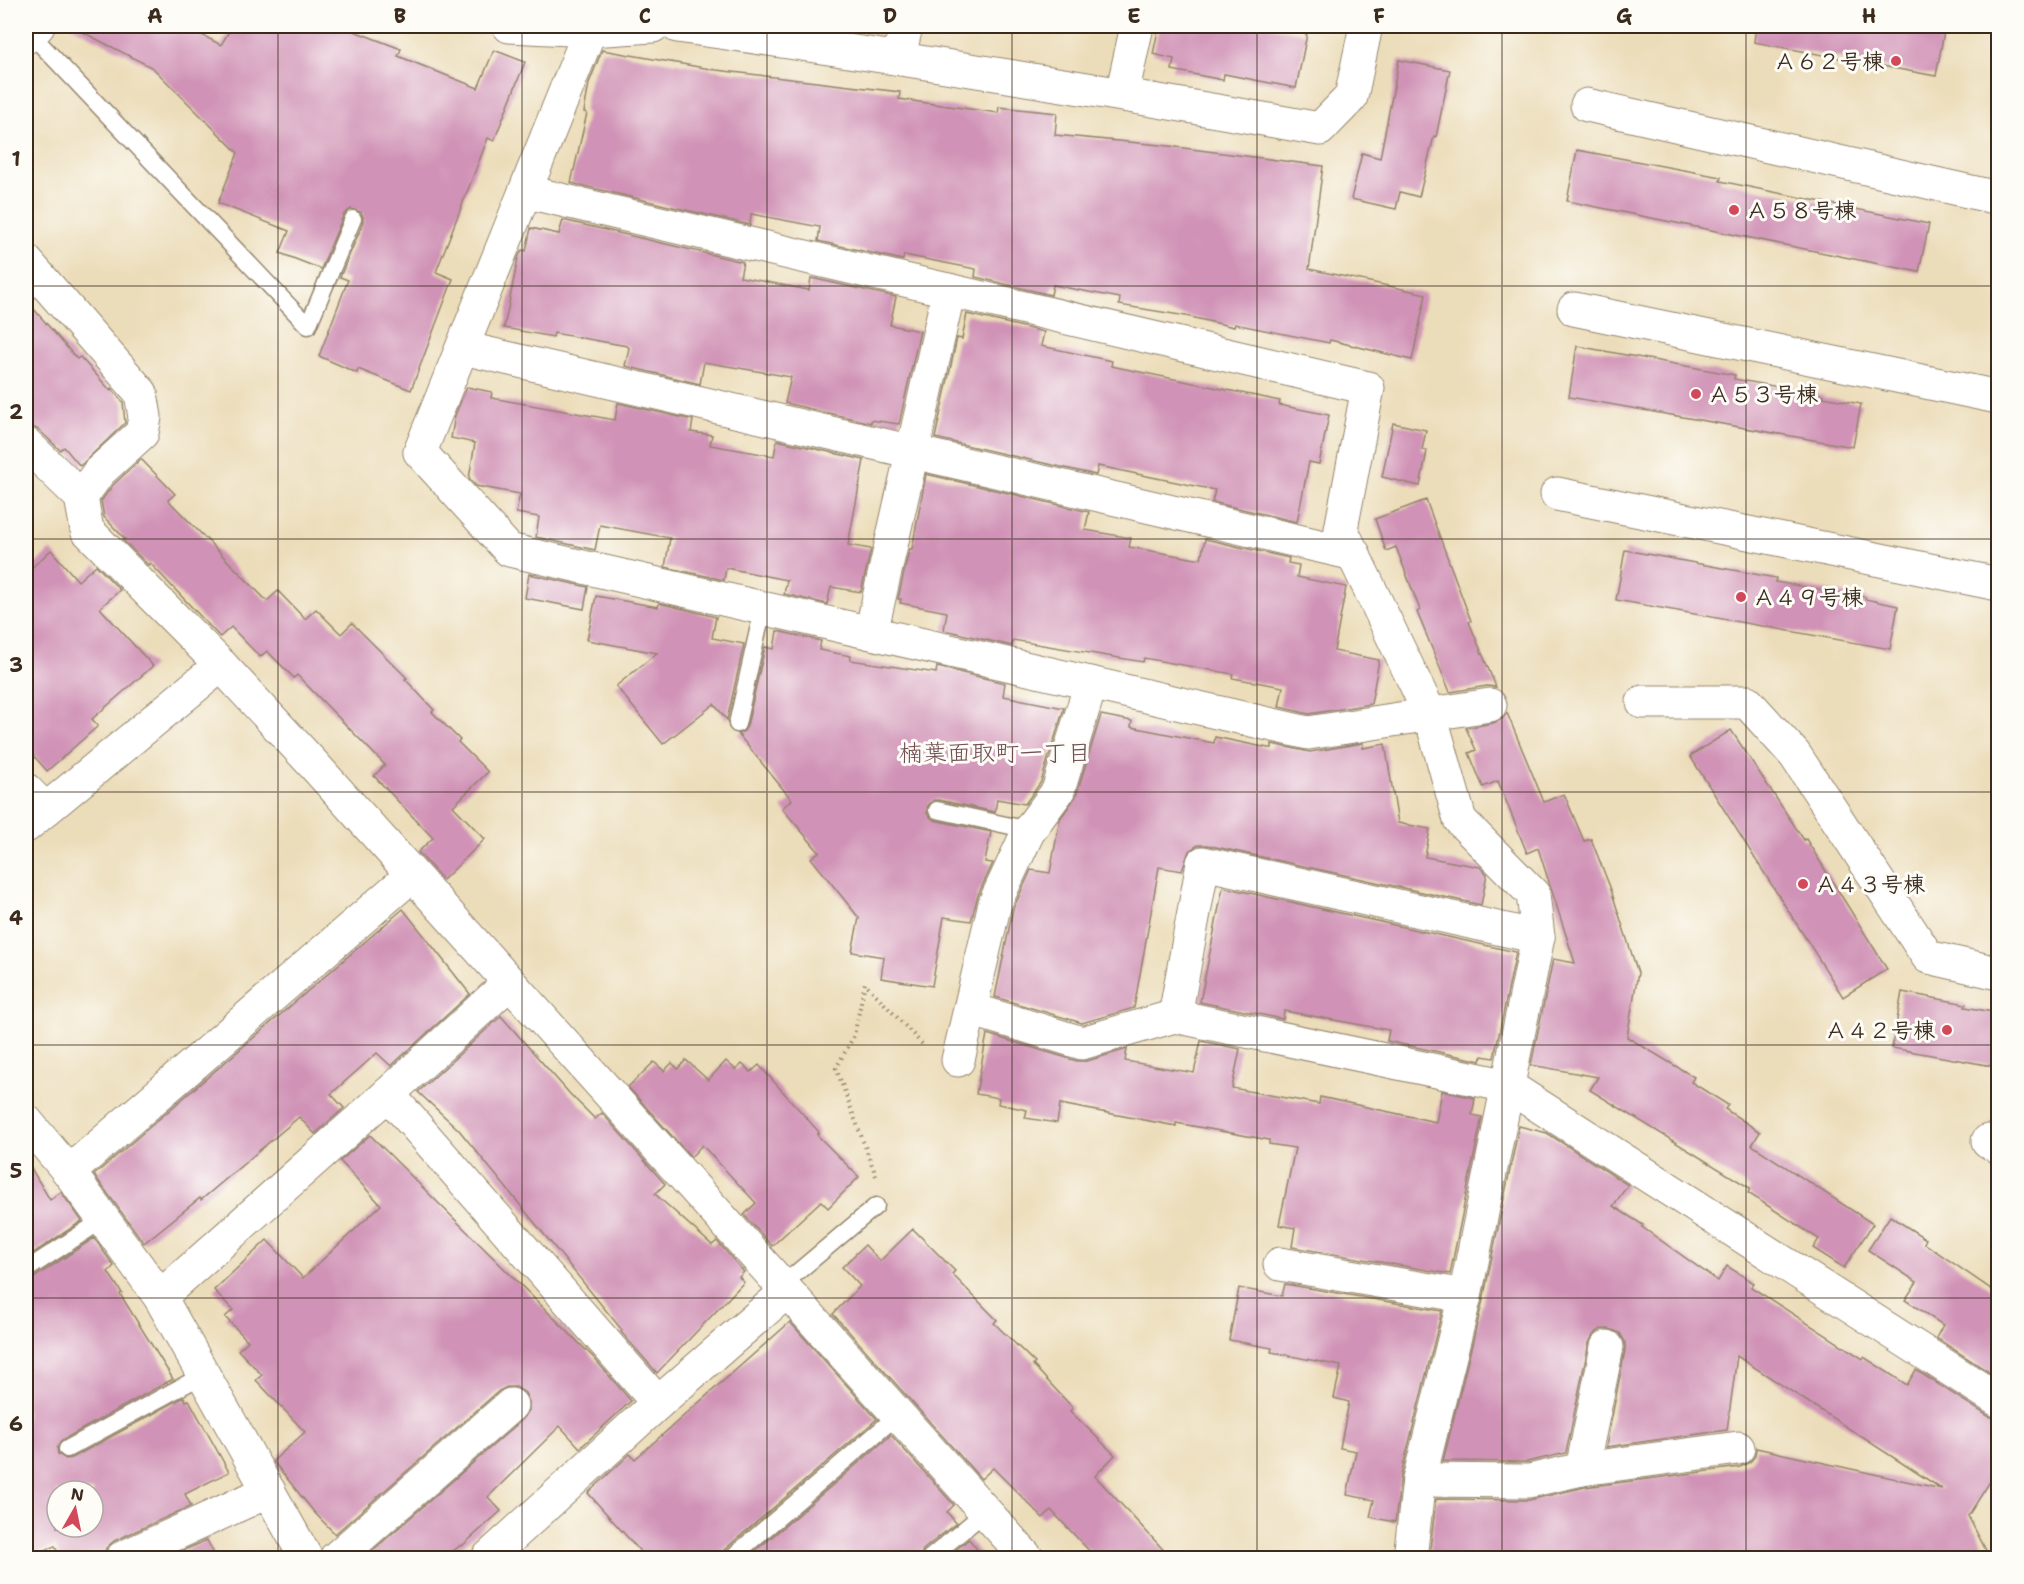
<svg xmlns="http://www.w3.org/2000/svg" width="2024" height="1584" font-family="'Shantell Sans','Klee One',sans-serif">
  <rect width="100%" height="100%" fill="#fdfcf7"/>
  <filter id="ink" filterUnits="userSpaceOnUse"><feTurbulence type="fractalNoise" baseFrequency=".0167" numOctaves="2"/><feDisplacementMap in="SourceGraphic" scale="12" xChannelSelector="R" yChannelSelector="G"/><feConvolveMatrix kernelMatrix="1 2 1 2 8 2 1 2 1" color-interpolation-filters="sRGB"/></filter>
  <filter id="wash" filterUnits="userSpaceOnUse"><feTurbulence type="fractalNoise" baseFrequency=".008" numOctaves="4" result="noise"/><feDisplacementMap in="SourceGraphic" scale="24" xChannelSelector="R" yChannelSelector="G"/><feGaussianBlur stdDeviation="1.35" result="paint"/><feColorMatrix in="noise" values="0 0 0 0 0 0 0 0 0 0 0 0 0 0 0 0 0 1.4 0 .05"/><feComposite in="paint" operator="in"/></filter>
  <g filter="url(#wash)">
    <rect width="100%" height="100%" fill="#ecddba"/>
    <g id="blocks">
      <g fill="#d092b6" fill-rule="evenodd">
        <path d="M71,26H185L221,45L232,26H341L401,49L398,56L478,88L494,50L525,62L494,141L488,138L436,272L453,279L411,390L358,369L357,373L319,356L348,280L340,277L363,223V217L361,212L351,209L344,214L321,269L280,253L289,231L218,203L238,153L153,68Z"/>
        <path d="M1159,26H1267L1307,34L1296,88L1224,74L1223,80L1172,70L1174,59L1153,54Z"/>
        <path d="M1756,26H1945L1936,76L1754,42Z"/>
        <path d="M602,50L716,70L900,92L899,99L998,113L999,107L1057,113L1055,135L1160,145L1323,166L1309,269L1426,294L1412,360L1330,340L1329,343L1235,324L1234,327L1186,316L1119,305L1120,298L1053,285L1051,295L975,277L976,269L904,255L903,260L818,241L820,227L751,214L750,225L571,183L587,113L584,112L589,83Z"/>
        <path d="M1399,60L1450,70L1436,137L1434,136L1419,197L1400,192L1396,209L1351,199L1362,153L1380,158Z"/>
        <path d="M1577,150L1721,177L1720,181L1929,224L1919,272L1567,201Z"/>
        <path d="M563,220L743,262L740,277L809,290L811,278L896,297L890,325L920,331L899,424L871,420V423L785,403L791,377L704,362L700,384L625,366L629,348L627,346L554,333L553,337L504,328L518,258L522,250L526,251L531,228L559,234Z"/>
        <path d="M26,300L77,359L80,357L110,390L111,388L123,402L125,423L80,466L64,447L60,450L39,430L31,426H26Z"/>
        <path d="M967,314L1044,332L1041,346L1112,361L1111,366L1280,401L1279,405L1329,415L1319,464L1309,462L1297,522L1212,502L1215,490L1098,466L1096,475L935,438L957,338L962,339Z"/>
        <path d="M1577,346L1735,375L1734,379L1824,395L1823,397L1861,404L1853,447L1569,397Z"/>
        <path d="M467,387L492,392L491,398L615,420L618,403L693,420L691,432L712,435L710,445L774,456L777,440L864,460L848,545L871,549L861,592L831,587L827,604L784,594L787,580L726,568L724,580L665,567L670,538L600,525L595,550L536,537L539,517L516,513L520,494L476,486L469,478L475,443L451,438L455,415Z"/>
        <path d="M1393,423L1426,430L1422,450L1427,451L1420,486L1382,477Z"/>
        <path d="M141,459L175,494L168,500L267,601L278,591L305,619L316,609L341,634L352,623L407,678L405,679L434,710L432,712L460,740L458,742L488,772L453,806L485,839L443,880L418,852L433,838L374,776L385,765L297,675L294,678L267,651L260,657L231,627L220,637L150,563L148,565L123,540L125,539L104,517L101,501L113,485Z"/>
        <path d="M926,474L1089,512L1085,530L1131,538L1129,547L1196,559L1201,558L1205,539L1289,558L1288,563L1299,565L1297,577L1346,587L1334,651L1379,660L1371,704L1309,714L1279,707L1283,687L1232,678L1233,674L1144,658L1143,662L1013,640L1012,646L944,630L947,612L900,603L901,599H898L908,555L910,549H912Z"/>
        <path d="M1426,500L1471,621L1469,622L1496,687L1487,686L1450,692L1417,612L1420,610L1396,547L1386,551L1375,519Z"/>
        <path d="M51,550L78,581L96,565L120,590L100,608L153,666L92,719L98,726L47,771L26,747V573Z"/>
        <path d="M1625,550L1776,578L1775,582L1865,597V599L1898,606L1890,649L1616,600Z"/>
        <path d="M529,574L588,587L584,609L525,598Z"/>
        <path d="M596,596L658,607L659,603L716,617L712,638L744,644L727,720L714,704L663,744L616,686L657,653L587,640Z"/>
        <path d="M777,631L821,641L819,650L851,656L850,660L936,673L937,667L1005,683L1003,696L1064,708L1041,782L1025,804L997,799L995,812L939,800H933L927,807V814L934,820L991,832L985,862L993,863L978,895L971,921L944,917L932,986L881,978L884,957L852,952L859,918L811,858L819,852L782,808L792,800L738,734L744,731L747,726L765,647L774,649Z"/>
        <path d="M1507,713L1544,802L1564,794L1584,841L1591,839L1610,887L1638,973L1627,1037L1694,1077L1691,1082L1728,1105L1725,1109L1760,1132L1752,1145L1873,1224L1844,1268L1813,1248L1819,1239L1748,1193L1750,1188L1590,1090L1598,1077L1531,1065L1553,959L1575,963L1538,848L1527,853L1498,781L1483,787L1469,753L1476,750L1466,728L1493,723L1502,719Z"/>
        <path d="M1101,715L1132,721L1131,727L1214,743L1215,737L1268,748H1272V744L1310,752L1363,743V748L1385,744L1398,823L1430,829L1425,857L1480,867L1487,874L1481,905L1207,845H1198L1189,851L1182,871L1159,867L1134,1008L1082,1023L995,997L1013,909L1031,870L1050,873L1060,819L1076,796Z"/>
        <path d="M1731,730L1804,840L1806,839L1887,969L1843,997L1690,756Z"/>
        <path d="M1223,887L1516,952L1494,1058L1482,1056L1481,1061L1387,1041L1389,1030L1284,1011L1283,1019L1200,1002Z"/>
        <path d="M403,909L470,994L391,1066L377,1053L331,1094L344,1108L315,1134L299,1117L201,1200L200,1198L144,1243L94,1175Z"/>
        <path d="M1902,992L1966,1004L1965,1007L1998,1013V1067L1892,1048Z"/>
        <path d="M501,1016L570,1094L595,1119L602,1113L665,1184L655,1194L712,1245L717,1241L744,1272L739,1277L744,1282L657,1373L621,1332L622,1330L459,1130L418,1092Z"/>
        <path d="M987,1034L1077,1061H1087L1127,1049L1125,1061L1194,1073L1201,1041L1240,1049L1232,1088L1319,1104L1320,1097L1436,1122L1442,1091L1475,1098L1472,1115L1482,1117L1450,1274L1292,1247L1295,1228L1279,1225L1295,1148L1269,1144V1140L1176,1123V1126L1060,1104L1057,1123L1025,1118L1027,1110L998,1104L999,1098L976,1094Z"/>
        <path d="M686,1060L708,1080L726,1061L736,1070L742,1064L751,1072L759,1065L819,1132L817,1135L859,1177L828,1208L821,1201L772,1246L744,1215L756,1203L702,1145L691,1157L628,1087L654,1062L664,1071L672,1063L678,1069Z"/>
        <path d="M1519,1126L1547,1133L1628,1185L1613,1206L1643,1225L1642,1227L1718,1281L1727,1266L1754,1283L1751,1287L1863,1359L1864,1357L1907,1385L1916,1370L1988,1416L1998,1419V1469L1968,1516L1990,1558H1429L1436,1499L1529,1500L1585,1487L1740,1467L1750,1462L1755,1456L1756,1448L1942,1489L1737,1356L1727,1430L1606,1447L1625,1350V1342L1620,1333L1610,1329H1601L1593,1335L1589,1343L1566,1453L1527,1462L1443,1461L1483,1300Z"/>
        <path d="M370,1135L593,1357L631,1401L580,1448L560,1426L488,1497L501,1511L462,1546L461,1545L444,1558H364L523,1419L529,1410V1402L525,1393L516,1387H507L499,1391L335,1534L314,1512L273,1461L305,1432L256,1380L262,1375L238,1350L248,1341L225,1317L233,1310L214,1290L267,1240L303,1278L381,1205L340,1161Z"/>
        <path d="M26,1160L50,1200L61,1192L82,1221L26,1258Z"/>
        <path d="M1890,1216L1926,1239L1924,1243L1998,1294V1378L1936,1338L1943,1325L1905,1300L1917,1282L1868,1250Z"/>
        <path d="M913,1229L955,1271L952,1274L997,1320L994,1323L1035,1363L1033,1365L1073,1408L1070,1411L1115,1455L1095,1476L1171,1558H1096L1051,1510L1043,1518L993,1468L981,1479L833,1314L860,1286L842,1267L865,1245L880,1261Z"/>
        <path d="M94,1238L114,1266L108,1272L122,1293L120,1294L173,1379L62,1440L57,1448L58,1454L66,1459L72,1458L184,1397L186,1401L189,1400L229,1472L185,1494L191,1506L114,1541L106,1548L104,1558H60L55,1546L26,1558V1280L32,1279ZM57,1491H93V1527H57Z"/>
        <path d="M1285,1284L1442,1311L1401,1475L1395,1522L1370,1517L1374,1500L1347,1495L1356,1451L1340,1448L1349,1402L1334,1398L1341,1366L1271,1352L1272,1348L1229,1340L1239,1288L1282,1296Z"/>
        <path d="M790,1322L877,1419L724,1550L721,1558H646L588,1493L630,1454L635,1459Z"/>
        <path d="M891,1435L954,1505L947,1512L956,1523L923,1550L920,1558H747Z"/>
        <path d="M969,1539L984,1558H946Z"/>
        <path d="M207,1540L216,1558H166Z"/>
      </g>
    </g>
  </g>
  <g filter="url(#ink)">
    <use href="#blocks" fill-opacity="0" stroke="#94846c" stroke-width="1.5"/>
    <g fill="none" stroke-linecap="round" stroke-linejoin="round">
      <g stroke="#94846c" stroke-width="19">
        <g id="service">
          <path d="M30,33L308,326L353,219"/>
          <path d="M737,724L763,608"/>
          <path d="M937,810L1029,830"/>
          <path d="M26,1270L104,1219"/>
          <path d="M781,1286L876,1206"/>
          <path d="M67,1449L203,1375"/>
          <path d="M731,1558L898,1415"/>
          <path d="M930,1558L985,1512"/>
        </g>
      </g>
      <g stroke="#94846c" stroke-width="35">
        <g id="minor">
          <path d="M509,26L590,30L653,26"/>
          <path d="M677,26C892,56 1106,91 1320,129L1351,97L1366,26"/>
          <path d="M590,30L420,452L509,550L1308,733L1490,705"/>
          <path d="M26,37L38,26"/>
          <path d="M899,57L906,26"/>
          <path d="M1122,94L1137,26"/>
          <path d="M1587,105L1998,198"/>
          <path d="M527,192L1368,388L1341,529L1430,714L1460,820L1533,894L1538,937L1465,1296L1419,1480L1410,1558"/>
          <path d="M26,261L141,393L145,417L142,433L99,472L81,497L87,530L221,665L314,765L1027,1558"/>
          <path d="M1574,309L1998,397"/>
          <path d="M463,348L1354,554"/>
          <path d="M26,444L81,497"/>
          <path d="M1557,494L1998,584"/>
          <path d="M871,633L949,290"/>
          <path d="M1643,702H1747L1795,755L1928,957L1998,973"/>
          <path d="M26,790L45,809"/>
          <path d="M26,826L221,665"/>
          <path d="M970,1009L1082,1043L1175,1016L1508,1086L1998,1400"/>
          <path d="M1175,1016L1203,863L1538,937"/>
          <path d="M958,1060L995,903L1029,830L1058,791L1091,683"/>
          <path d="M388,1094L658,1403"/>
          <path d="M26,1121L69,1172L160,1297L306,1558"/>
          <path d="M1988,1141L1998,1147"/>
          <path d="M69,1172L412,875"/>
          <path d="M1280,1264L1465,1296"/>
          <path d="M160,1297L388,1094L509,983"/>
          <path d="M1582,1469L1607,1347"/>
          <path d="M1419,1480L1529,1481L1582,1469L1738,1448"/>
          <path d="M122,1558L269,1491"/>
          <path d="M336,1558L511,1405"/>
          <path d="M488,1558L658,1403L786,1292"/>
        </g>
      </g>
      <path stroke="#94846c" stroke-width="4" stroke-dasharray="1.5 4.5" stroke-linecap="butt" d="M876,1176L836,1068L854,1036L865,983L922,1044"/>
      <use href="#service" stroke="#fff" stroke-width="16"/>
      <use href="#minor" stroke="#fff" stroke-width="33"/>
    </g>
  </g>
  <path fill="none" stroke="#3b2a1e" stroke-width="1.5" stroke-opacity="0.55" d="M278,26V1558M522,26V1558M767,26V1558M1012,26V1558M1257,26V1558M1502,26V1558M1746,26V1558M26,286H1998M26,539H1998M26,792H1998M26,1045H1998M26,1298H1998"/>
  <g fill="#d1495b" stroke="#fdfcf7" stroke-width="2">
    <circle cx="1896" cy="61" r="6"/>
    <circle cx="1734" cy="210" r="6"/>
    <circle cx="1696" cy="394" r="6"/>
    <circle cx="1741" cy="597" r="6"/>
    <circle cx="1803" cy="884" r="6"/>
    <circle cx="1947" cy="1030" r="6"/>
  </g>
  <g text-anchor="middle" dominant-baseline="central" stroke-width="6" stroke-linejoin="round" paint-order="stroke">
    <g font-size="22" font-weight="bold" fill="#3b2a1e" stroke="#fdfcf7" text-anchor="start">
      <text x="1884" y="61" text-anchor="end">Ａ６２号棟</text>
      <text x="1746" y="210">Ａ５８号棟</text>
      <text x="1708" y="394">Ａ５３号棟</text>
      <text x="1753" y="597">Ａ４９号棟</text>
      <text x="1815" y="884">Ａ４３号棟</text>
      <text x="1935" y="1030" text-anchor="end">Ａ４２号棟</text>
    </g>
    <g font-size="24" fill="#6f4e53" stroke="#fdfcf7">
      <text x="995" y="753">楠葉面取町一丁目</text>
    </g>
  </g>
  <rect width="2024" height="1584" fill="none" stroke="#fdfcf7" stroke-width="66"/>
  <g transform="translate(75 1509) rotate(9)"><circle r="28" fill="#fdfcf7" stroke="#afa8a0" stroke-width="1.5"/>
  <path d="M0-4.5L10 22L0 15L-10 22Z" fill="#d1495b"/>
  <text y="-9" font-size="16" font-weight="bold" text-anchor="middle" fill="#3b2a1e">N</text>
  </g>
  <rect x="33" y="33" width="1958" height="1518" fill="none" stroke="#3b2a1e" stroke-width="2"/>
  <g font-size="20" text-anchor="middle" font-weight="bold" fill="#3b2a1e">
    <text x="155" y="23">A</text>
    <text x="400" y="23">B</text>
    <text x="645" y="23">C</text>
    <text x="890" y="23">D</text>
    <text x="1134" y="23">E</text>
    <text x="1379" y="23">F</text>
    <text x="1624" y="23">G</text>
    <text x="1869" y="23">H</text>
    <text x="16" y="166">1</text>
    <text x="16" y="419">2</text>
    <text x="16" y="672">3</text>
    <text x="16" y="925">4</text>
    <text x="16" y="1178">5</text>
    <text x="16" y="1431">6</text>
  </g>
</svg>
